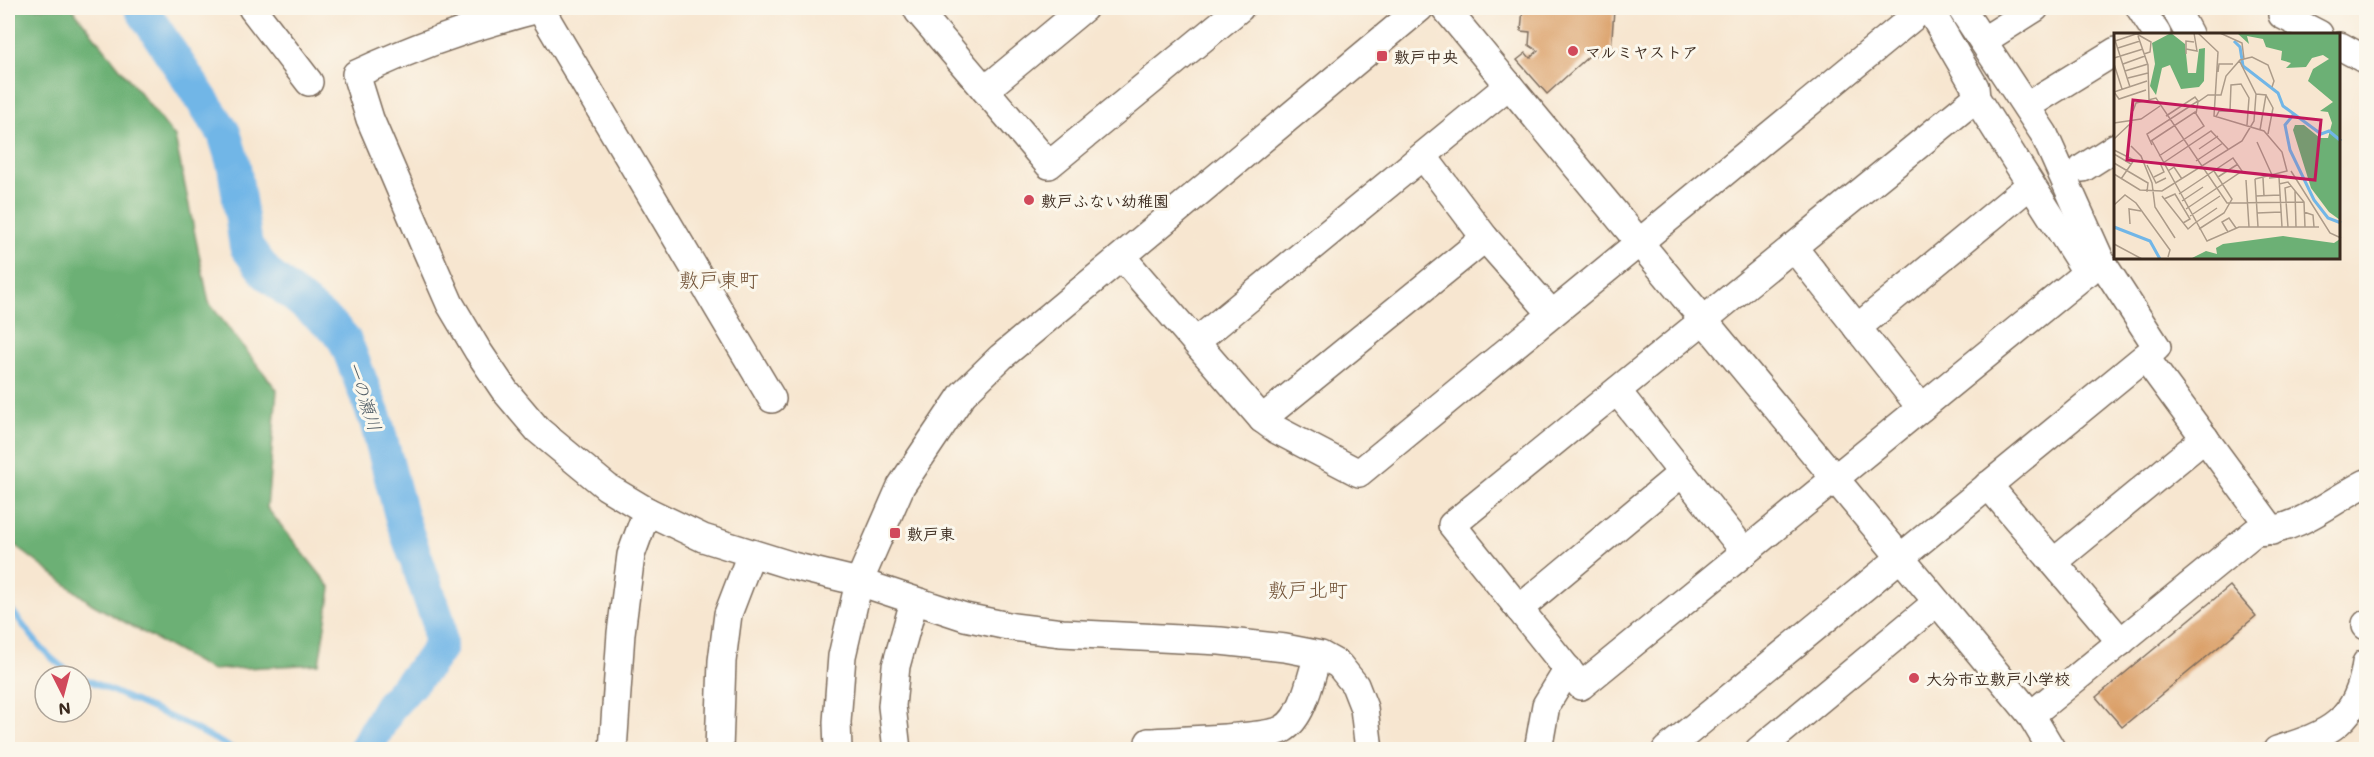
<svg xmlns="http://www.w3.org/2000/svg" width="2374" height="757" font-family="Mali,'Klee One',sans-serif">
  <rect width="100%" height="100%" fill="#fbf7ec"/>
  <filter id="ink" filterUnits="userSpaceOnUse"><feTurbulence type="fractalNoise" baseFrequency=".0167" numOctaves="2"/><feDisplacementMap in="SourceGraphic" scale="12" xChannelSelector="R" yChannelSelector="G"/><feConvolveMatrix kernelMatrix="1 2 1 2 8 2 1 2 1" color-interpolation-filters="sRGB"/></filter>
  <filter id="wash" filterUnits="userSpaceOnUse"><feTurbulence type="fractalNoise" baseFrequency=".008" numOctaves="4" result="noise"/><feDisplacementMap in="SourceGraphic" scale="24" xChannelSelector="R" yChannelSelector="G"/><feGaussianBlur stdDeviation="1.35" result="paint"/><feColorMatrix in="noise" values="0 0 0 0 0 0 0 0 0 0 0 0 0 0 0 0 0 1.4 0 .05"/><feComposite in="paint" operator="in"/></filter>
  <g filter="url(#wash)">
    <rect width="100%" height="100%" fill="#f7e6d0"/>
    <path fill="#6cb075" stroke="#546d4a" stroke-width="1.5" d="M8,8H72L175,137L209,303L277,390L267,508L331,588L319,664L211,670L92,604L8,540Z"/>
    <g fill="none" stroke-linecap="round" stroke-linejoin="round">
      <g stroke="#71b6e7" stroke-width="6">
        <path d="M8,605C28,631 47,662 78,676"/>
        <path d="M81,677L188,725L235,750"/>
      </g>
      <path stroke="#71b6e7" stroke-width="34" d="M141,8L224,133L234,166L246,246L267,274L332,326L344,339L350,353L376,421L402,519L438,621L440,647L428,664L390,706L365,750"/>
    </g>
    <g id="blocks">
      <g fill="#dba16b">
        <path d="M1523,8H1621L1620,10H1614L1611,50L1603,56L1590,55L1547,94L1517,60L1526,53L1530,58L1538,51L1529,45L1530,32L1521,31Z"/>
        <path d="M2230,586L2256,616L2122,727L2096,697Z"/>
      </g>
    </g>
  </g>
  <g filter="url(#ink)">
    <use href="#blocks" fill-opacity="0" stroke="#7d6c5c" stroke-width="1.5"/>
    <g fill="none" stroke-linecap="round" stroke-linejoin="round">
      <g stroke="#7d6c5c" stroke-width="30">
        <g id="minor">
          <path d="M252,8L309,82"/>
          <path d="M540,8L772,399"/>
          <path d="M543,8C478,24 416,46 356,74L370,119L425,247L450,304L478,351L505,391L538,430L607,487L647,511L703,538L793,566L859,582L965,617L1013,627L1062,633L1220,641L1285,648L1321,655L1339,665L1355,685L1364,708L1369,750"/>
          <path d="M922,8L918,11L1049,165L1240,8"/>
          <path d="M1445,8L2031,715L2052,750"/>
          <path d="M1921,8L1933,15L1975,87L1976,98L2087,273"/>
          <path d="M2140,8L2157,34"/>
          <path d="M2175,8L2189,34"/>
          <path d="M2286,8L2282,15L2319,34"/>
          <path d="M1983,41L2035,8"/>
          <path d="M2340,46L2366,60"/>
          <path d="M985,90L1084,8"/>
          <path d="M1976,98L1452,525L1581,686L2101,261"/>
          <path d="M2027,106L2116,51"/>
          <path d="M1423,156L1485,238L1552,314"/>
          <path d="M2083,168L2116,147"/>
          <path d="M1793,247L1921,408"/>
          <path d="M1129,265L1262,419L1277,430L1359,473L1923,9"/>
          <path d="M1857,328L2030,185"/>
          <path d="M1197,341L1509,85"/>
          <path d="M2145,357L2273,531"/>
          <path d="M1617,391L1745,552"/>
          <path d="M1262,419L1485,238"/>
          <path d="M1988,485L2121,642"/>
          <path d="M2054,562L2205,438"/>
          <path d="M1519,609L1682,473"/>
          <path d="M2366,624V626"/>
          <path d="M2031,715L2255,532C2299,531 2329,502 2366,483"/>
          <path d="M613,750L621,633L631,555L647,511"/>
          <path d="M719,750L722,661L728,614L751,554"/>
          <path d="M838,750L837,722L842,656L859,582L901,486L963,394L1001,357L1420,8"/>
          <path d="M897,750L892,706L896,666L914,601"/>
          <path d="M1150,750L1149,742C1175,740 1266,739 1283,729C1304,717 1311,676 1318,655"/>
          <path d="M1538,750L1546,705L1568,669"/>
          <path d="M1666,750L2157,347L2101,261L2044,134L1961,8"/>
          <path d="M1759,750L1937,602"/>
          <path d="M2277,750C2329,734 2358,722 2366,663"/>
        </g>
      </g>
      <use href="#minor" stroke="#fff" stroke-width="27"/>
    </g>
  </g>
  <g fill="#d1495b" stroke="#fbf7ec" stroke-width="2">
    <circle cx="1573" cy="51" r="6"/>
    <rect x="1376" y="50" width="12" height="12" rx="3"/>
    <circle cx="1029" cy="200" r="6"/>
    <rect x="889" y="527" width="12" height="12" rx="3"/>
    <circle cx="1914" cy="678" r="6"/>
  </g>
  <g text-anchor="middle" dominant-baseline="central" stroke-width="6" stroke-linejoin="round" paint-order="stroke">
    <g font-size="16" font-weight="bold" fill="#3b2a1e" stroke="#fbf7ec" text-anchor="start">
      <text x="1585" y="51">マルミヤストア</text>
      <text x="1394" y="56">敷戸中央</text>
      <text x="1041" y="200">敷戸ふない幼稚園</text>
      <text x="907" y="533">敷戸東</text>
      <text x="1926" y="678">大分市立敷戸小学校</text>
    </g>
    <g font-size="18" font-style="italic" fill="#4e5b64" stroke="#fbf7ec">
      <text transform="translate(365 396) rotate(72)">一の瀬川</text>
    </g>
    <g font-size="20" fill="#735439" stroke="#fbf7ec">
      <text x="719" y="279">敷戸東町</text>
      <text x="1308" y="589">敷戸北町</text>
    </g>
  </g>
  <g transform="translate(2114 33)">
    <rect width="226" height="226" fill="#f7e6d0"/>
    <path d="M57,0L71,11L74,40H82L85,16L91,15L90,48L85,54L67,56L56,32L48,35L42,62L36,53L41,31L38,10ZM123,0H226V187L215,179L197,155L179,97L181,92H190L206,105H214L218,90L214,79L206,78L219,69L194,48L199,36L215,26L209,22L198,25L192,34L172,35L177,30L167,27L168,18L152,14L149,6L133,3L135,11ZM169,203L220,210L226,206V226H76L92,218L103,221L102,215L109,211Z" fill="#6cb075"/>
    <path fill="none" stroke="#71b6e7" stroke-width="3" d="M120,8L126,14L129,33L164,60L169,73L180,81L171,92L176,117L200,167L214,185L227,190M180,81L207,101L215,98L227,108M0,194L36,208L46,226"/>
    <path fill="none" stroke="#ac9b89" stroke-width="1.5" d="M21,0L37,9L36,19L30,21M84,0L104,19L100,83L150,98L168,119L173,138L141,146M106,0L128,10L130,26M24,3L34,32L35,67M0,4L16,54M1,8L22,1M4,15L26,8M72,16L83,18L80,0M72,21V8L80,9M0,25L29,16M0,31L8,56M9,31L31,23M11,38L34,31M104,39L105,31H119M14,45L34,40M0,59L5,66L32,57M0,59L33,48M142,61L152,62L146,97M152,62L159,75L154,101M19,78L22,70L42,65L113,170L190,169M82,81L84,69L94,62H107L112,43L126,27L138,24L154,32L160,48L158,54M102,84L105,78H116L117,52L127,51L135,65L133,92M0,90L27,86L46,73M0,106L18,89M37,108L81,79L90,93L45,123M38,108L93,208L125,194H205M143,109L158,142M38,112L33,101L84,68L81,64L52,83M17,113L27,123L38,150L41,174L61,205M85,116L104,103M0,117L20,127L7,146M0,121L17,131M82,128L109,110M0,130L34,150L33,159M49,130L97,98L114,116M33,132L42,150L52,145M54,138L60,134L68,146M177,138L216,200L227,205M0,141L26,157L48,158L128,108L140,88L142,61L125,27M40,144L50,139L46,130M104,144L124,131M149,145L150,163M155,145L165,144L168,194M141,146L144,194M132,147L135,194M165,151L174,149L190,169L191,194M181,158L182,194M65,161L119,125L128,138L72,176M48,163L74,196L81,190M142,163L166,162M50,166L61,161L76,186L69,190M68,168L89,154M0,172L11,162L22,170L56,217L54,224M190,179L199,182L200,194M143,180L167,179M76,183L106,163M81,190L103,175M16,191L15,176L27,178M174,194L171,155L177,153M85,196L110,180L118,166L100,138M114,199L108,189L115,185L122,195M0,211L28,226"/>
    <path fill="#c2185b" fill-opacity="0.15" stroke="#c2185b" stroke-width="3" d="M19,67L207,87L201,147L13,127Z"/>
    <rect width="226" height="226" fill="none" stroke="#3b2a1e" stroke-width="3"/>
  </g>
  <rect width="2374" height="757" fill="none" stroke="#fbf7ec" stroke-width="30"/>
  <g transform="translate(63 694) rotate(174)"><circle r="28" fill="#fbf7ec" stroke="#aea59a" stroke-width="1.5"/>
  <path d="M0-4.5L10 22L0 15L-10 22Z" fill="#d1495b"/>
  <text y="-9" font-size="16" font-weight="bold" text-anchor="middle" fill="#3b2a1e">N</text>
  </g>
</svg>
